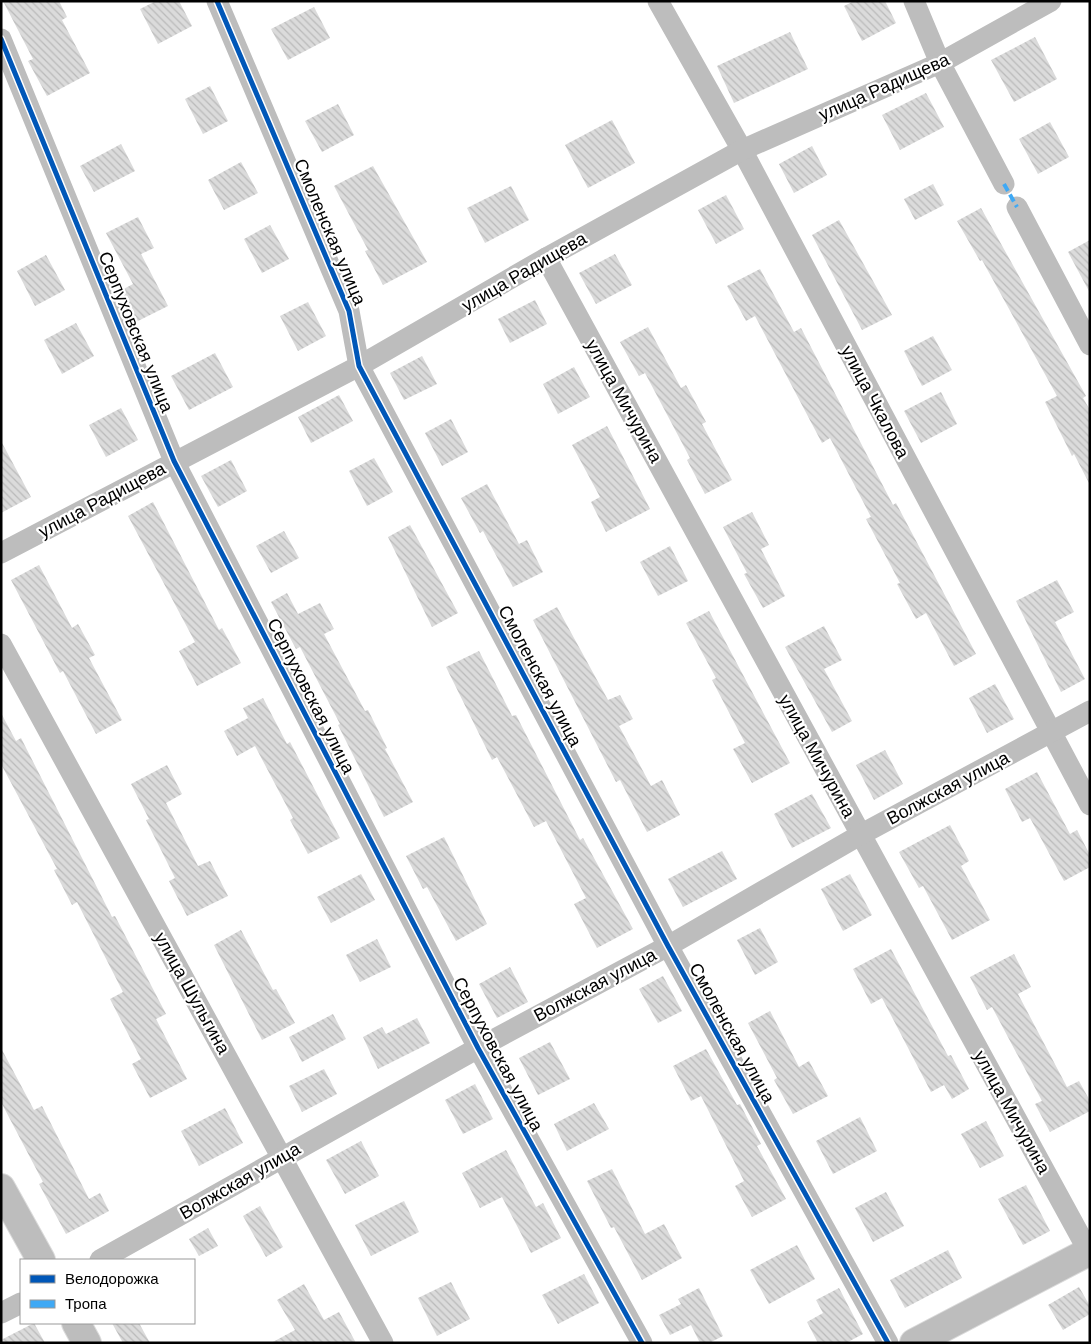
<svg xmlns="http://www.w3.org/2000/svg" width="1091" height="1344" font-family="Arial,sans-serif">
  <defs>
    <pattern id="building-back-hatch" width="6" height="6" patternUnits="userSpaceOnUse" patternTransform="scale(1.25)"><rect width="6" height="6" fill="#dbdbdb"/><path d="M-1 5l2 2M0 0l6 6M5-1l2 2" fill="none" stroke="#bababa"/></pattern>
  </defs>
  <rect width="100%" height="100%" fill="#fff"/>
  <g fill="url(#building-back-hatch)">
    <path d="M3,1H59L67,17L62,20L90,73L47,96L28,61L33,59Z"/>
    <path d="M156,1H179L192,26L158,44L140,9Z"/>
    <path d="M854,1H885L896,23L862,41L844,6Z"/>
    <path d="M314,7L330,38L288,60L271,29Z"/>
    <path d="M790,32L808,69L734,103L717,66Z"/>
    <path d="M1035,37L1057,79L1014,102L991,60Z"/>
    <path d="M210,86L228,121L203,134L185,99Z"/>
    <path d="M926,93L944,127L900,150L882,115Z"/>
    <path d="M338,104L354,135L322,152L305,121Z"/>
    <path d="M612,120L635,163L588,188L565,145Z"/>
    <path d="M1050,122L1069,157L1038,174L1019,139Z"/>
    <path d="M121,144L135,171L94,192L80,166Z"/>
    <path d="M812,146L827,175L794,193L779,164Z"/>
    <path d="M241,162L258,193L224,210L208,180Z"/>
    <path d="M373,166L427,262L383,285L365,251L368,250L334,186Z"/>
    <path d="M933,184L944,205L915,220L904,199Z"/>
    <path d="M511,186L529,220L485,243L467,208Z"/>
    <path d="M726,195L744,229L716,244L698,210Z"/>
    <path d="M981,208L1086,396L1083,398L1090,410V485L1074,454L1072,456L1045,402L1057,396L982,260L980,261L957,221Z"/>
    <path d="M138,217L154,248L141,254L168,306L136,322L120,291L133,284L106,233Z"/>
    <path d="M839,220L892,315L862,330L812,235Z"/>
    <path d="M270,225L289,259L262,273L244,239Z"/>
    <path d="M1090,240V293L1068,252Z"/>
    <path d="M615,254L632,285L596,304L579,273Z"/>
    <path d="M46,255L65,290L35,306L17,271Z"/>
    <path d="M760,269L794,332L801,328L893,505L896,503L976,654L954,666L926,613L916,619L897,584L900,583L866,519L871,517L830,438L822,443L755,316L746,321L727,286Z"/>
    <path d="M535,300L547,324L510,343L498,319Z"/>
    <path d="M308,302L326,336L298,351L280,316Z"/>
    <path d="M76,323L94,356L62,374L44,340Z"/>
    <path d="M648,327L681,388L686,385L706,422L702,424L732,480L705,494L687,460L690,458L645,373L639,376L620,342Z"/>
    <path d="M933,336L952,370L922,386L904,351Z"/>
    <path d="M215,353L233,387L189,410L171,376Z"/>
    <path d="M422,356L437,384L404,400L390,373Z"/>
    <path d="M574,367L590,397L558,414L543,384Z"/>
    <path d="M941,392L957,424L921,443L904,411Z"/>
    <path d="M339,395L353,421L311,443L298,417Z"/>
    <path d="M121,408L138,440L106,457L89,425Z"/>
    <path d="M451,419L468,452L442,466L425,433Z"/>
    <path d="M607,426L650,509L606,532L591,502L600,497L572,445Z"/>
    <path d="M1,441L31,497L1,513Z"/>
    <path d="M374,458L393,492L367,506L349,471Z"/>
    <path d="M231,460L247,491L218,507L201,476Z"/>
    <path d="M487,484L519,544L527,540L543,572L513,587L483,531L480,533L461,498Z"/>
    <path d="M153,502L219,630L222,628L241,663L197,686L179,651L195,642L128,516Z"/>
    <path d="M752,512L769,545L761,549L785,596L763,608L744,574L747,573L723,527Z"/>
    <path d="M410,525L458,613L432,627L388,537Z"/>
    <path d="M284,531L299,558L271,573L256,546Z"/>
    <path d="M670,546L688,581L658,596L640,562Z"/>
    <path d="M39,565L72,628L78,624L95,655L89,658L122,720L96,734L63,671L60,673L11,580Z"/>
    <path d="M1057,580L1074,612L1055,622L1085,679L1061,692L1016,601Z"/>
    <path d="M287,593L298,614L320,603L334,629L324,634L365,711L368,710L387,748L385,749L413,802L384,817L338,725L340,724L300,647L296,649L271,602Z"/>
    <path d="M557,607L608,700L620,695L633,719L619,726L651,786L662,780L680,815L647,832L620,780L616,782L533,620Z"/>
    <path d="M709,611L790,763L752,783L733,749L745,743L712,680L716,678L686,623Z"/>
    <path d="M824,626L842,660L824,669L852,721L832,732L785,647Z"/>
    <path d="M479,651L512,716L516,715L580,840L583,838L633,929L597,948L574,904L586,898L546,821L534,827L497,757L492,760L446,667Z"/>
    <path d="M995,684L1014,719L987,733L969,698Z"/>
    <path d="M263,698L287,744L290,742L340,838L308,854L290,820L293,818L255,746L237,756L224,731L248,718L243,708Z"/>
    <path d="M1,713L16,741L21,738L112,917L115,916L166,1014L156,1019L187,1079L150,1098L132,1064L141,1059L110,999L123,992L77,902L72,905L54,870L57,869L1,764Z"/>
    <path d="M885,750L903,784L874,800L856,765Z"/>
    <path d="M167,765L182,794L166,803L198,866L210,861L228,896L187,916L169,881L175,878L146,820L149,819L131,784Z"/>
    <path d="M1037,772L1070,834L1077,830L1090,855V867L1064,881L1030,818L1022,822L1005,789Z"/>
    <path d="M812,794L831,828L792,848L774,814Z"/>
    <path d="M950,825L969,861L961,866L990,920L952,940L923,886L919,888L899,852Z"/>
    <path d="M444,837L487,924L456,941L427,887L423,889L406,856Z"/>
    <path d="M722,851L737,879L683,907L668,879Z"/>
    <path d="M361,874L375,900L331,923L317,897Z"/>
    <path d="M850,874L872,915L843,931L821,889Z"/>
    <path d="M760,928L778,962L755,975L737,940Z"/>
    <path d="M241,930L273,990L276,989L295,1023L262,1040L214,945Z"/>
    <path d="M377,939L391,967L360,982L346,955Z"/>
    <path d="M891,949L948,1056L951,1055L969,1089L952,1099L944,1085L931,1092L882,998L871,1004L853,969Z"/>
    <path d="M1014,954L1031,987L1018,994L1067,1087L1079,1081L1090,1101V1111L1050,1132L1035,1104L1042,1101L992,1007L987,1010L970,977Z"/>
    <path d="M510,967L528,1002L497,1018L479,984Z"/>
    <path d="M663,976L682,1011L658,1023L639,989Z"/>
    <path d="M770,1011L799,1067L809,1061L828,1096L793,1114L774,1080L777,1078L748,1023Z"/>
    <path d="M333,1014L346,1039L302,1062L289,1037Z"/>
    <path d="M417,1018L430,1043L378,1069L363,1037L382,1027L386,1034Z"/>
    <path d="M550,1042L570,1079L538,1095L519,1058Z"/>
    <path d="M1,1048L34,1110L42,1106L89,1199L100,1193L109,1211L66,1234L39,1184L43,1182L1,1102Z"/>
    <path d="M706,1049L737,1105L740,1104L761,1144L757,1146L786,1199L752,1217L735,1186L744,1181L701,1096L691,1101L673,1066Z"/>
    <path d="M324,1069L337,1094L302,1112L289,1086Z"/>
    <path d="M475,1084L493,1119L463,1134L445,1100Z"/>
    <path d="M594,1103L609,1129L567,1151L554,1124Z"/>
    <path d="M225,1108L243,1143L199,1166L181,1131Z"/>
    <path d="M860,1117L877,1151L833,1174L816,1141Z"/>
    <path d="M986,1121L1004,1156L980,1168L961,1134Z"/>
    <path d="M361,1141L379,1176L345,1194L326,1160Z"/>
    <path d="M506,1150L536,1207L543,1203L561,1238L531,1253L502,1197L480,1208L462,1173Z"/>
    <path d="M612,1169L645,1234L664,1224L682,1258L642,1280L614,1227L611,1228L587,1181Z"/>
    <path d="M1026,1185L1050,1231L1023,1245L998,1199Z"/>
    <path d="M886,1192L904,1226L873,1242L855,1208Z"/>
    <path d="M404,1201L419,1232L371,1256L355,1225Z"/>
    <path d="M260,1206L283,1247L266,1257L243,1216Z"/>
    <path d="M208,1228L218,1246L199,1256L189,1239Z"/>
    <path d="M797,1245L815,1279L769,1304L750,1270Z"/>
    <path d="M948,1250L962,1278L905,1308L890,1280Z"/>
    <path d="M584,1274L599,1303L558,1324L542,1295Z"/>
    <path d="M451,1282L470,1319L437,1336L418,1298Z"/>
    <path d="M304,1284L324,1320L339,1312L356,1343H271L295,1330L277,1300Z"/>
    <path d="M1079,1287L1090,1306V1314L1063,1330L1048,1305Z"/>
    <path d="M699,1288L723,1336L709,1343H700L691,1325L670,1335L659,1315L681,1304L678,1299Z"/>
    <path d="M839,1288L863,1334L846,1343H818L807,1322L823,1313L816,1300Z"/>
    <path d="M34,1323L45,1343H1V1340Z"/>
    <path d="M112,1323H139L150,1343H123Z"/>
  </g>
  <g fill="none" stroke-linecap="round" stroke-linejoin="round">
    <g stroke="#dbdbdb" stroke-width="30">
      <g id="major">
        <path d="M1,1188L41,1260"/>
        <path d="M76,1323L87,1343"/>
        <path d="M914,1343L1090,1251"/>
      </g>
    </g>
    <g stroke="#bdbdbd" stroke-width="21">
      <path d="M217,1L349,311L359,366L668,946L888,1343"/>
      <path d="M658,1L742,150L1090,805"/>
      <path d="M914,1L940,63L1004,184"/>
      <path d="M1,39L174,461L478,1048L642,1343"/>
      <path d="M1017,207L1090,345"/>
      <path d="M546,258L1090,1254"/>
      <path d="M1,553L359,366L546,258L742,150L940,63L1051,1"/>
      <path d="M1,644L383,1343"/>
      <path d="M100,1260L478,1048L668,946L860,835L1090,711"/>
      <path d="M1,1313L21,1303"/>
    </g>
    <use href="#major" stroke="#bdbdbd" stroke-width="28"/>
    <path stroke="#3fa9f5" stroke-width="4" stroke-dasharray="8 4" stroke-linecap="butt" d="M1004,184L1017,207"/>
    <g stroke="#fff" stroke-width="8">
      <g id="cycleway">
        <path d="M217,1L349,311L359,366L668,946L888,1343"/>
        <path d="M1,39L174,461L478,1048L642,1343"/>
      </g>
    </g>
    <use href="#cycleway" stroke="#0057b8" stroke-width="5"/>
  </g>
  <g text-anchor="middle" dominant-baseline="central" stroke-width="4.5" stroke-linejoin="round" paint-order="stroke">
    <g font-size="18" fill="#000" stroke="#fff">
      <text transform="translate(884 87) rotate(-24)">улица Радищева</text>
      <text transform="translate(330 232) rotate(67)">Смоленская улица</text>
      <text transform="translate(524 272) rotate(-30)">улица Радищева</text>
      <text transform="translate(136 332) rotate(68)">Серпуховская улица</text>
      <text transform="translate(624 401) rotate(61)">улица Мичурина</text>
      <text transform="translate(875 402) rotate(62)">улица Чкалова</text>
      <text transform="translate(102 500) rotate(-28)">улица Радищева</text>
      <text transform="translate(540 676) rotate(62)">Смоленская улица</text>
      <text transform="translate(311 696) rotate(63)">Серпуховская улица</text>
      <text transform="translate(817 756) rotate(61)">улица Мичурина</text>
      <text transform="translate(948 788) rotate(-28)">Волжская улица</text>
      <text transform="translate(595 985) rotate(-28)">Волжская улица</text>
      <text transform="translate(192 993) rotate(61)">улица Шульгина</text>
      <text transform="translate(732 1033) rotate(61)">Смоленская улица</text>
      <text transform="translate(498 1054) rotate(62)">Серпуховская улица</text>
      <text transform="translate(1012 1112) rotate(61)">улица Мичурина</text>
      <text transform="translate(240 1181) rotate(-30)">Волжская улица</text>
    </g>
  </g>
  <rect width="1091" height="1344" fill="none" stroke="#000000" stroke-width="5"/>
  <rect x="20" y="1259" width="175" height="65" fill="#ffffff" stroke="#999999"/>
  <rect x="30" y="1275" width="25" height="8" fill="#0057b8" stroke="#999999"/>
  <text x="65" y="1284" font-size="15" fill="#000000">Велодорожка</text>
  <rect x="30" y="1300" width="25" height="8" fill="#3fa9f5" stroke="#999999"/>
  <text x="65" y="1309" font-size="15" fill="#000000">Тропа</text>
</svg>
